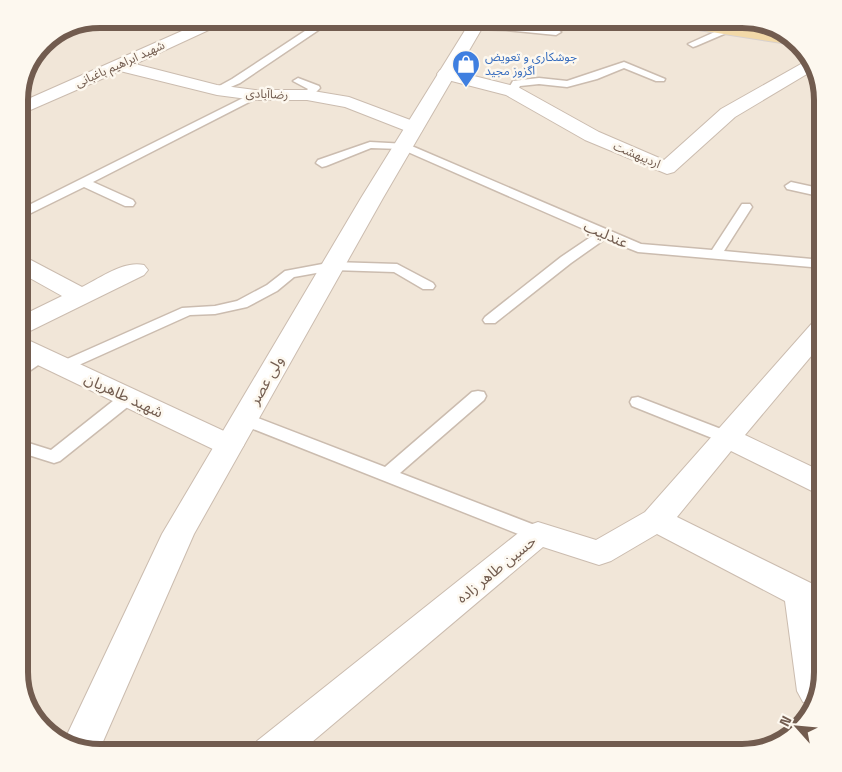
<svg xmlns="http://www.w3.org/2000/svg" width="842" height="772" font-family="'Space Grotesk','Noto Sans Arabic',sans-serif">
  <rect width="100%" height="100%" fill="#faf4e9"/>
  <path fill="#f1e6d8" d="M99,19H748L800,43L823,94V673L799,730L748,753H99L42,729L19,678V94L46,39Z"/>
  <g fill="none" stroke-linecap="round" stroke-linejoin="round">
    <g stroke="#cbbcaf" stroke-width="3">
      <g id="service">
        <path d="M319,19H328L320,29L240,83L217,93L212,90L232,79L314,25Z"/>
        <path d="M412,19H426L407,26L402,23Z"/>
        <path d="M474,24H506L556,29L561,32L556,35L506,30L471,29V25Z"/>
        <path d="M728,26L733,29L731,31L696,46L693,47L688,44Z"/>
        <path d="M624,62L665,79L664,81H656L624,68L597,79L567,87L539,84L520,86L516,93L512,94L507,91L513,81L539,78L567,81Z"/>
        <path d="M298,78L319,86L320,88L311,97H303L302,95L308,89L293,81Z"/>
        <path d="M255,92L259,93L260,95L259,97L93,182L133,200L135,203L133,206H125L84,187L19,219V210Z"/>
        <path d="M370,142L407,144L641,244L712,250L742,204H750L752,207L724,251L823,260V268L638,252L605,239L571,263L495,323H485L483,320L485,317L561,257L595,234L401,149L371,148L326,166L322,167L316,163L318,160Z"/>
        <path d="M791,182L823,189V197L787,189L785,186Z"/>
        <path d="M333,262L397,264L433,283L435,286L433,289H423L394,272L333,270L294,277L277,291L247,307L215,314L190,315L70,369H58L56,366L58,363L182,308L215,306L237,301L267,285L285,271Z"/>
        <path d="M41,351L47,353L49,356L47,359L25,374L19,376V364L35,353Z"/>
        <path d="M478,391L484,392L486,396L484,400L400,473L545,529L548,534L545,539L538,541L531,539L238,423L236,419L238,415L244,414L250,415L385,467L472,392Z"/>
        <path d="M129,392L135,393L137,397L135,401L60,461L54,463L19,452V440L51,450L123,393Z"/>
        <path d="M638,397L734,434L737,438L734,442L728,444L722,442L632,406L630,402L632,398Z"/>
      </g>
    </g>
    <g stroke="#cbbcaf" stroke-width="2">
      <g id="minor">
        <path d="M209,19H229L226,22L135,64L217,85L255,90H307L349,97L421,124L423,128L421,132L414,134L345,107L307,100H255L217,95L120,71L19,115V103Z"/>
        <path d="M808,60L812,71L735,117L674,172L667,174L585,140L506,95L440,78L437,74L440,70L446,69L518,87L599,132L664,160L721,109Z"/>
        <path d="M19,256L27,258L82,287C100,278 124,260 144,265L148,270L144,275L28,332L19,335V317L62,296L19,272Z"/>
        <path d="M823,318V342L745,435L823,472V494L812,491L731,451L677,517L823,589V673L810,704L803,702L797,691L785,601L657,534L611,561L599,565L543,547L299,753H251L257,741L527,526L538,522L596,540L645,512L814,321Z"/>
        <path d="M19,338L28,340L239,438L244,445L239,452L229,455L219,452L19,356Z"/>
      </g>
    </g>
    <g stroke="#cbbcaf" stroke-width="2">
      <path id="tertiary" d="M472,19H514L511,22L481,30L383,198L194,534L98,753L65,739L162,534L361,198Z"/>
    </g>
    <g stroke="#d8d1ce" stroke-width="2">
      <path id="primary" d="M652,19C701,18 755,22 800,43L801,46L660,24L655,22Z"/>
    </g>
    <use href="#service" fill="#fff" fill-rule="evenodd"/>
    <use href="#minor" fill="#fff" fill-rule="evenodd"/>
    <use href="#tertiary" fill="#fff" fill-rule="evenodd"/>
    <use href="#primary" fill="#f2d9a8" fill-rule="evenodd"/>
  </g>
  <defs>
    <g id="shop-pin" transform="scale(1.4375)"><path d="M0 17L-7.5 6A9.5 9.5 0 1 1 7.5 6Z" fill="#3f7fe0" stroke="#fdf8ef"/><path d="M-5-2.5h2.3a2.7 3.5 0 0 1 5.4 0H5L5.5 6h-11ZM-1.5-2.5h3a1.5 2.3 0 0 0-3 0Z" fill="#fff"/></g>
  </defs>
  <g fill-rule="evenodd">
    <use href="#shop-pin" x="466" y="64"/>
  </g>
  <g text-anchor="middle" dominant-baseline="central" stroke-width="5" stroke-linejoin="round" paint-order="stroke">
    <g font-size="12" fill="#366cbe" stroke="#fdf8ef" text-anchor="start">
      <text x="485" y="57">جوشکاری و تعویض<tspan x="485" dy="14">اگزوز مجید</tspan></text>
    </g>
    <g font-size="12" fill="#725c4f" stroke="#fdf8ef">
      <text transform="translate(120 64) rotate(-24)">شهید ابراهیم باغبانی</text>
      <text transform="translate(267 94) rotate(2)">رضاآبادی</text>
      <text transform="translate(637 155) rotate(23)">اردیبهشت</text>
    </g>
    <g font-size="15" fill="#725c4f" stroke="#fdf8ef">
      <text transform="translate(606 234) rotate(23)">عندلیب</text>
      <text transform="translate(266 380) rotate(-60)">ولی عصر</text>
      <text transform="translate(124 395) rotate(25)">شهید طاهریان</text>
      <text transform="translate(496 569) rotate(-39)">حسین طاهر زاده</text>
    </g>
  </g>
  <path d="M0 0H842V772H0ZM100 28H742A72 72 0 0 1 814 100V672A72 72 0 0 1 742 744H100A72 72 0 0 1 28 672V100A72 72 0 0 1 100 28Z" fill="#fdf8ef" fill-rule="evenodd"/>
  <path fill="none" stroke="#725c4f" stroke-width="6" d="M100 28H742A72 72 0 0 1 814 100V672A72 72 0 0 1 742 744H100A72 72 0 0 1 28 672V100A72 72 0 0 1 100 28Z"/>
  <g transform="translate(797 727) rotate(297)" stroke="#fdf8ef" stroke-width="4" paint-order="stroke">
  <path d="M0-4L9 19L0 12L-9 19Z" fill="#725c4f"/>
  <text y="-8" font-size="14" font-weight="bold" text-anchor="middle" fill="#725c4f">N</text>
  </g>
</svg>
